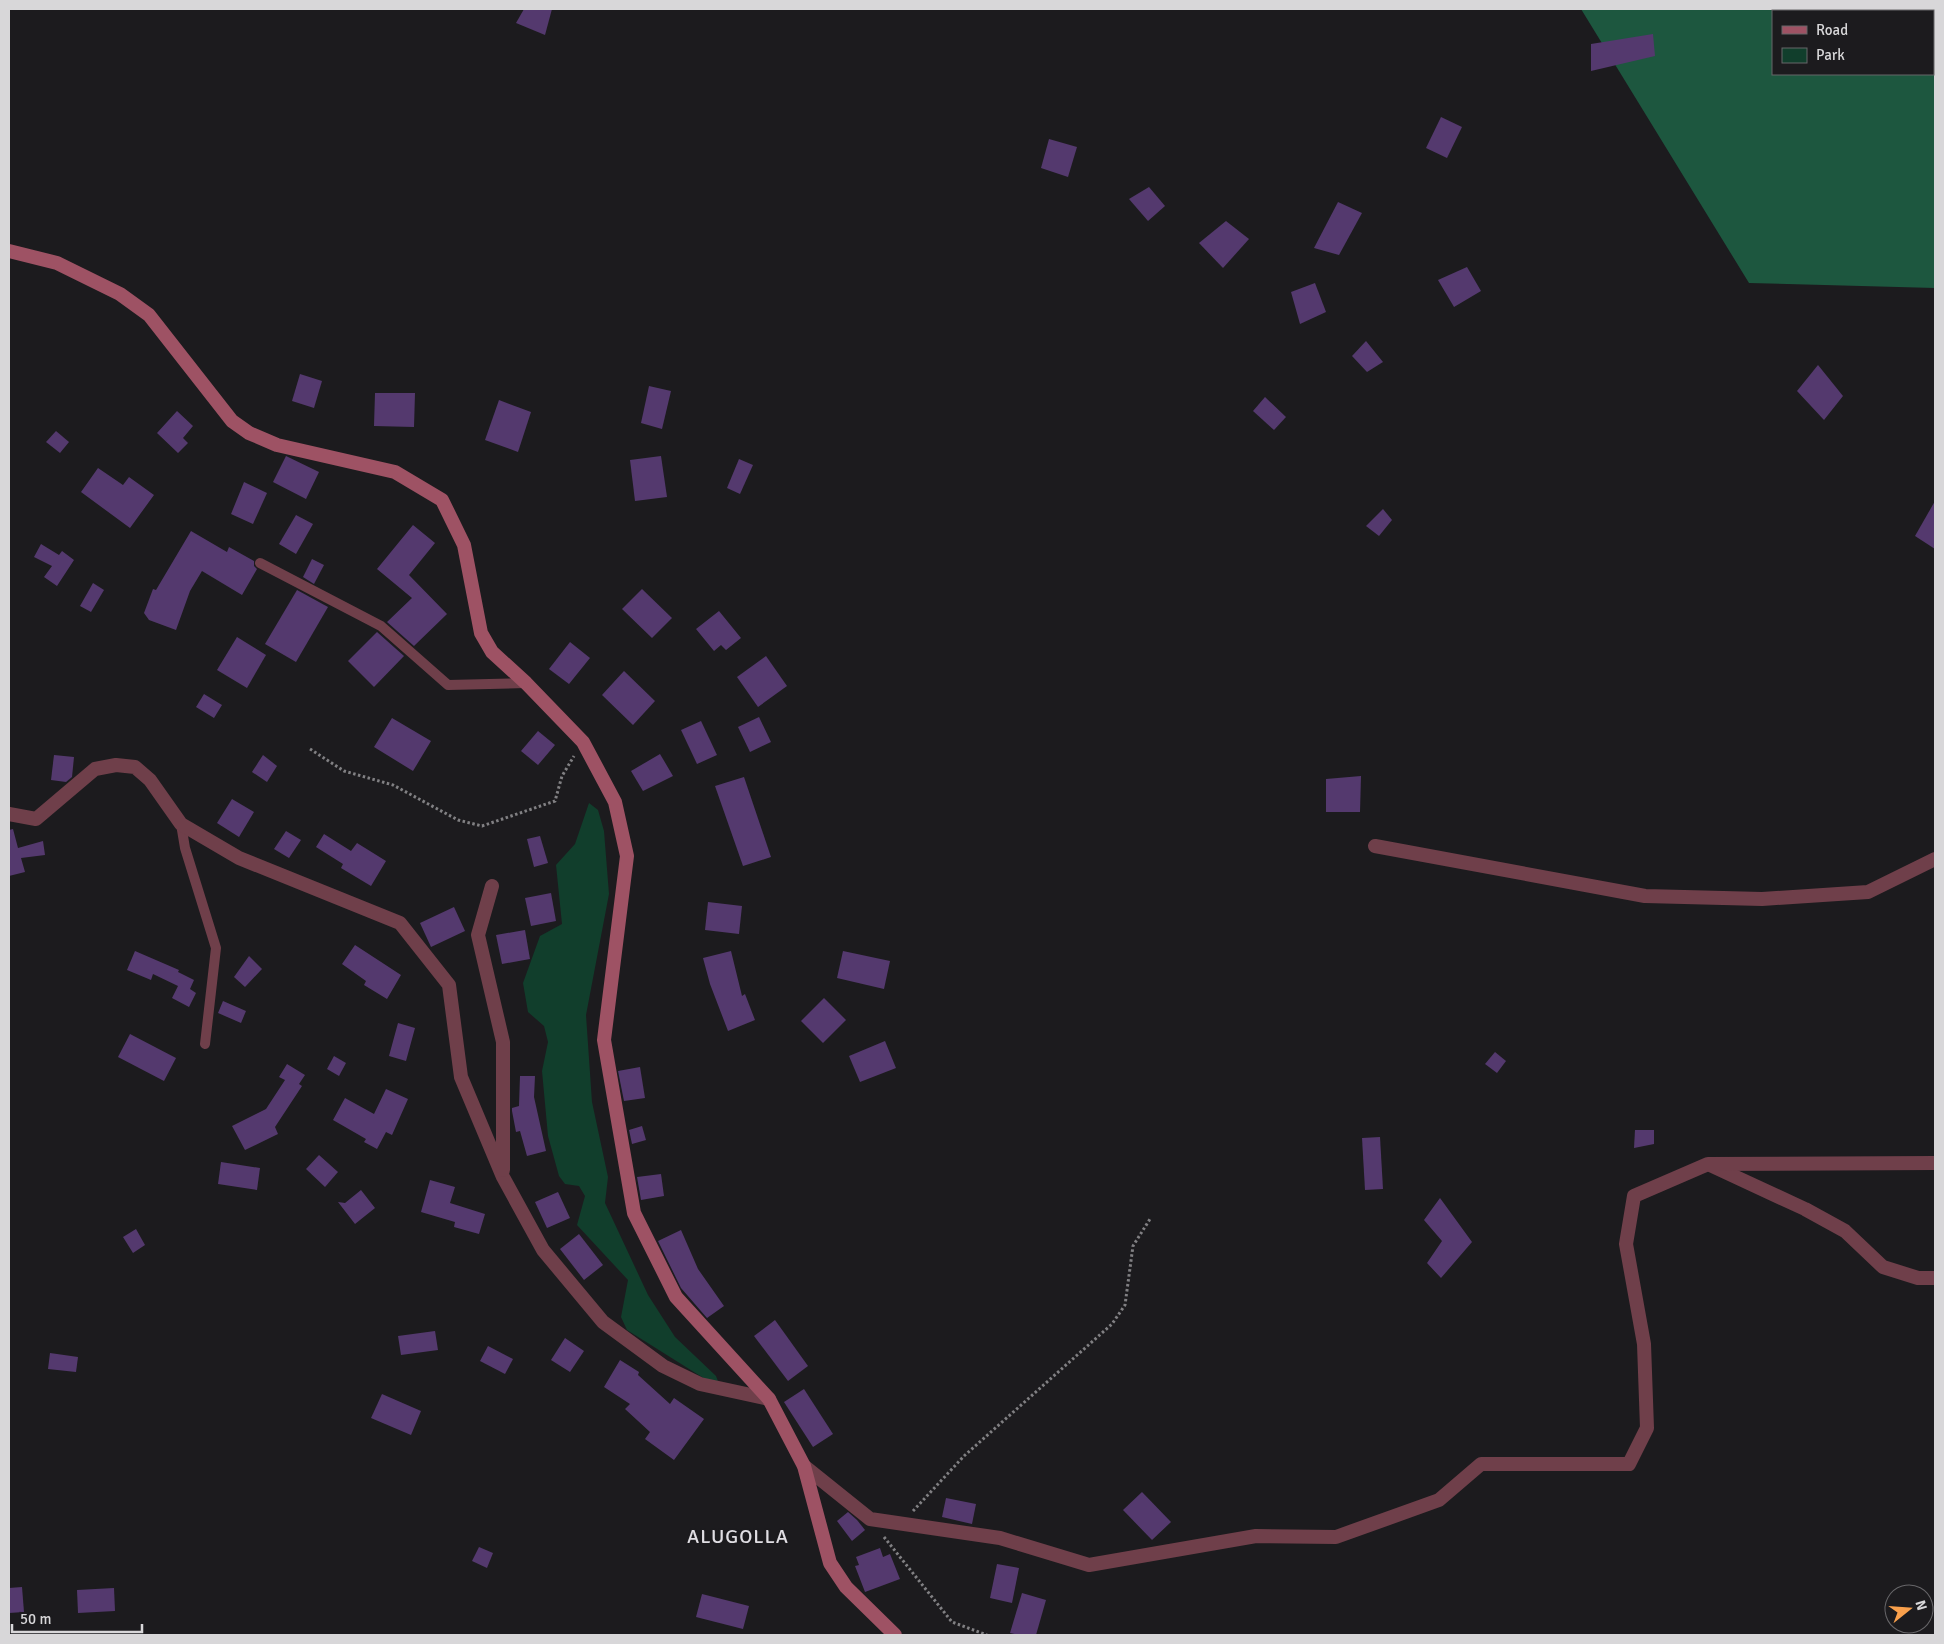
<svg xmlns="http://www.w3.org/2000/svg" width="1944" height="1644" font-family="Signika,sans-serif">
  <rect width="100%" height="100%" fill="#1c1b1e"/>
  <path fill="#113e2c" d="M589,803L598,810L604,831L609,894L586,1015L592,1102L608,1177L605,1203L648,1295L675,1337L716,1376L721,1389L627,1330L621,1317L628,1280L577,1225L585,1196L579,1186L565,1184L559,1176L548,1136L542,1071L548,1042L544,1026L528,1012L523,983L540,936L562,924L556,865L575,844Z"/>
  <path fill="#1d573f" fill-rule="evenodd" d="M1581,9H1935V288L1749,283ZM1773,11H1933V74H1773Z"/>
  <g fill="#54396e">
    <path d="M524,9H552L545,35L516,23Z"/>
    <path d="M1653,34L1655,56L1591,71V44Z"/>
    <path d="M1441,117L1462,127L1447,158L1426,148Z"/>
    <path d="M1049,139L1077,147L1068,177L1041,168Z"/>
    <path d="M1149,187L1165,206L1148,221L1129,199Z"/>
    <path d="M1338,202L1362,213L1339,255L1314,248Z"/>
    <path d="M1226,221L1249,239L1223,268L1199,243Z"/>
    <path d="M1467,267L1481,291L1454,307L1438,280Z"/>
    <path d="M1315,283L1326,312L1300,324L1291,292Z"/>
    <path d="M1366,341L1383,362L1367,372L1352,356Z"/>
    <path d="M1818,365L1843,396L1824,420L1797,391Z"/>
    <path d="M300,374L322,381L314,408L292,401Z"/>
    <path d="M649,386L671,391L662,429L641,423Z"/>
    <path d="M375,393H415L414,427L374,426Z"/>
    <path d="M1265,397L1286,417L1274,430L1253,411Z"/>
    <path d="M499,400L531,412L518,452L485,440Z"/>
    <path d="M177,411L193,426L183,438L188,443L178,453L157,433Z"/>
    <path d="M56,431L69,442L60,453L46,442Z"/>
    <path d="M286,456L319,472L306,499L273,482Z"/>
    <path d="M661,456L667,497L635,501L630,460Z"/>
    <path d="M739,459L753,465L740,494L727,488Z"/>
    <path d="M98,468L123,485L129,477L154,495L130,528L81,492Z"/>
    <path d="M244,482L267,493L253,524L231,514Z"/>
    <path d="M1935,501V549L1915,536Z"/>
    <path d="M1383,509L1392,520L1379,536L1366,526Z"/>
    <path d="M296,515L313,524L296,554L279,544Z"/>
    <path d="M413,525L435,543L409,575L447,614L414,646L387,622L412,598L377,569Z"/>
    <path d="M191,531L227,552L229,547L254,561V566L257,569L242,595L202,571L190,591L176,630L149,620L144,613L153,589L156,590Z"/>
    <path d="M41,544L59,555L62,551L74,560L57,586L44,577L52,566L34,557Z"/>
    <path d="M312,559L324,565L314,584L303,577Z"/>
    <path d="M93,583L104,590L91,612L80,606Z"/>
    <path d="M642,589L672,618L652,638L622,609Z"/>
    <path d="M297,590L328,607L296,662L265,644Z"/>
    <path d="M719,611L741,638L726,650L721,645L714,651L696,629Z"/>
    <path d="M377,632L404,656L374,687L348,661Z"/>
    <path d="M237,637L266,655L247,688L217,670Z"/>
    <path d="M570,642L590,658L569,684L549,669Z"/>
    <path d="M766,656L787,686L758,707L737,677Z"/>
    <path d="M624,671L655,701L633,725L602,695Z"/>
    <path d="M204,694L222,705L214,718L196,707Z"/>
    <path d="M759,717L771,742L750,752L738,727Z"/>
    <path d="M392,718L431,741L413,771L374,747Z"/>
    <path d="M701,721L717,755L697,764L681,730Z"/>
    <path d="M538,731L555,745L538,765L521,751Z"/>
    <path d="M660,754L673,776L643,791L631,771Z"/>
    <path d="M54,755L74,757L72,777L66,782L51,780Z"/>
    <path d="M263,755L277,766L267,782L252,772Z"/>
    <path d="M1361,776L1360,812H1326V779Z"/>
    <path d="M744,777L771,857L743,866L715,786Z"/>
    <path d="M232,799L254,812L239,837L217,823Z"/>
    <path d="M13,829L18,848L43,841L45,855L21,858L25,872L9,876V830Z"/>
    <path d="M286,831L301,840L289,858L274,849Z"/>
    <path d="M324,834L351,851L357,843L386,861L371,886L341,868L343,864L316,847Z"/>
    <path d="M540,836L548,863L534,867L527,839Z"/>
    <path d="M551,893L556,921L531,926L525,898Z"/>
    <path d="M708,902L742,906L739,934L705,930Z"/>
    <path d="M454,907L465,931L431,947L420,923Z"/>
    <path d="M525,930L530,959L502,964L496,935Z"/>
    <path d="M355,945L401,975L387,999L364,985L366,981L342,964Z"/>
    <path d="M135,951L179,970L178,972L194,980L190,989L196,993L189,1007L172,998L178,986L153,974L151,980L127,970Z"/>
    <path d="M731,951L742,996L745,994L755,1020L728,1031L710,984L703,958Z"/>
    <path d="M843,951L890,961L884,989L837,978Z"/>
    <path d="M249,956L262,969L245,987L234,977Z"/>
    <path d="M824,998L846,1020L823,1043L801,1021Z"/>
    <path d="M223,1001L246,1011L241,1023L218,1013Z"/>
    <path d="M398,1023L415,1028L406,1061L389,1056Z"/>
    <path d="M130,1034L176,1058L164,1081L118,1057Z"/>
    <path d="M885,1041L896,1068L860,1082L849,1056Z"/>
    <path d="M1495,1052L1506,1061L1497,1073L1485,1064Z"/>
    <path d="M334,1056L346,1063L339,1076L327,1069Z"/>
    <path d="M287,1064L305,1075L299,1084L302,1086L275,1127L278,1134L245,1150L232,1126L266,1109L285,1080L279,1077Z"/>
    <path d="M640,1067L645,1098L624,1101L618,1071Z"/>
    <path d="M520,1076H535L534,1097L546,1151L527,1156L520,1131L516,1132L512,1111V1108L519,1106Z"/>
    <path d="M386,1089L408,1099L392,1135L386,1132L377,1149L364,1142L366,1139L333,1120L345,1098L374,1114Z"/>
    <path d="M642,1126L646,1140L632,1144L629,1130Z"/>
    <path d="M1635,1130H1654V1144L1634,1148Z"/>
    <path d="M1380,1137L1383,1189L1365,1190L1362,1138Z"/>
    <path d="M319,1155L338,1172L325,1187L306,1169Z"/>
    <path d="M221,1162L260,1168L257,1190L218,1184Z"/>
    <path d="M661,1174L664,1196L641,1200L637,1177Z"/>
    <path d="M430,1180L455,1187L450,1203L485,1214L479,1234L454,1227L455,1222L421,1212Z"/>
    <path d="M361,1190L375,1208L355,1224L338,1202L345,1203Z"/>
    <path d="M558,1192L570,1218L547,1228L535,1202Z"/>
    <path d="M1440,1198L1472,1242L1441,1278L1427,1263L1442,1241L1424,1220Z"/>
    <path d="M136,1229L145,1245L133,1253L123,1237Z"/>
    <path d="M681,1230L698,1269L724,1306L707,1318L681,1288L658,1241Z"/>
    <path d="M579,1234L603,1265L584,1280L560,1249Z"/>
    <path d="M775,1320L808,1366L788,1381L754,1336Z"/>
    <path d="M435,1331L438,1350L401,1355L398,1336Z"/>
    <path d="M565,1338L584,1351L570,1372L551,1360Z"/>
    <path d="M488,1346L513,1359L505,1374L480,1361Z"/>
    <path d="M50,1353L78,1357L76,1372L48,1369Z"/>
    <path d="M620,1360L639,1372L638,1375L670,1404L674,1398L704,1419L674,1460L645,1439L650,1432L625,1409L630,1404L604,1387Z"/>
    <path d="M804,1389L833,1434L813,1447L784,1402Z"/>
    <path d="M382,1394L421,1411L411,1435L371,1418Z"/>
    <path d="M1142,1492L1171,1522L1152,1540L1123,1510Z"/>
    <path d="M946,1498L976,1504L972,1524L942,1517Z"/>
    <path d="M848,1512L857,1520L865,1530L852,1541L837,1521Z"/>
    <path d="M479,1547L493,1553L487,1568L472,1561Z"/>
    <path d="M880,1548L883,1557L890,1554L900,1579L865,1592L855,1566L859,1565L856,1557Z"/>
    <path d="M997,1564L1019,1568L1012,1603L990,1598Z"/>
    <path d="M22,1587L24,1612L9,1613V1588Z"/>
    <path d="M114,1588L115,1611L78,1613L77,1590Z"/>
    <path d="M1022,1593L1046,1600L1036,1635H1019L1010,1633Z"/>
    <path d="M702,1594L749,1606L743,1629L696,1617Z"/>
  </g>
  <g fill="none" stroke-linecap="round" stroke-linejoin="round">
    <g stroke="#818083" stroke-width="3" stroke-dasharray="2.5 2.5" stroke-linecap="butt">
      <path d="M310,749L344,771L393,785L458,820L482,826L555,801L562,776L574,756"/>
      <path d="M913,1511L964,1456L1112,1324L1125,1305L1133,1246L1150,1219"/>
      <path d="M884,1537L952,1622L987,1635"/>
    </g>
    <g stroke="#6f3f4a" stroke-width="10">
      <path d="M260,563L381,626L448,685L526,683"/>
      <path d="M181,824L185,848L216,948L205,1044"/>
    </g>
    <g stroke="#6f3f4a" stroke-width="14">
      <path d="M9,814L36,819L95,769L116,765L135,767L150,780L181,824L239,858L400,923L449,985L461,1077L503,1177L543,1250L603,1322L663,1366L700,1384L769,1399"/>
      <path d="M1375,846L1645,896L1762,899L1868,892L1935,859"/>
      <path d="M492,886L478,935L503,1042V1170"/>
      <path d="M1710,1165L1805,1209L1845,1231L1883,1267L1918,1278H1935"/>
      <path d="M804,1466L870,1519L1000,1538L1089,1565L1256,1536L1336,1537L1439,1500L1481,1464H1629L1647,1428L1644,1344L1626,1244L1634,1196L1708,1164L1935,1163"/>
    </g>
    <path stroke="#9e5264" stroke-width="14" d="M9,251L57,263L120,294L149,315L232,421L249,433L277,445L395,472L442,500L464,545L481,633L492,652L526,683L583,742L615,802L627,856L604,1040L634,1213L676,1297L769,1399L804,1466L830,1563L846,1587L895,1635"/>
  </g>
  <g text-anchor="middle" dominant-baseline="central" stroke-width="4" stroke-linejoin="round" paint-order="stroke">
    <g font-size="20" letter-spacing="1" fill="#e0dee3" stroke="#1c1b1e">
      <text x="738" y="1536">ALUGOLLA</text>
    </g>
  </g>
  <rect width="1944" height="1644" fill="none" stroke="#d8d7d9" stroke-width="20"/>
  <rect x="1772" y="10" width="162" height="65" fill="#1c1b1e" stroke="#676669"/>
  <rect x="1782" y="26" width="25" height="8" fill="#9e5264" stroke="#676669"/>
  <text x="1816" y="35" font-size="15" fill="#d8d7d9">Road</text>
  <rect x="1782" y="48" width="25" height="15" fill="#113e2c" stroke="#676669"/>
  <text x="1816" y="60" font-size="15" fill="#d8d7d9">Park</text>
  <g transform="translate(1909 1609) rotate(73)"><circle r="24" fill="#1c1b1e" stroke="#676669"/>
  <path d="M0-4L9 19L0 12L-9 19Z" fill="#f9a04c"/>
  <text y="-8" font-size="14" font-weight="bold" text-anchor="middle" fill="#d8d7d9">N</text>
  </g>
  <path d="M12 1624v8h130v-8" fill="none" stroke="#d8d7d9" stroke-width="2.5"/>
  <text x="20" y="1624" font-size="15" fill="#d8d7d9" stroke="#1c1b1e" stroke-width="4" paint-order="stroke">50 m</text>
</svg>
